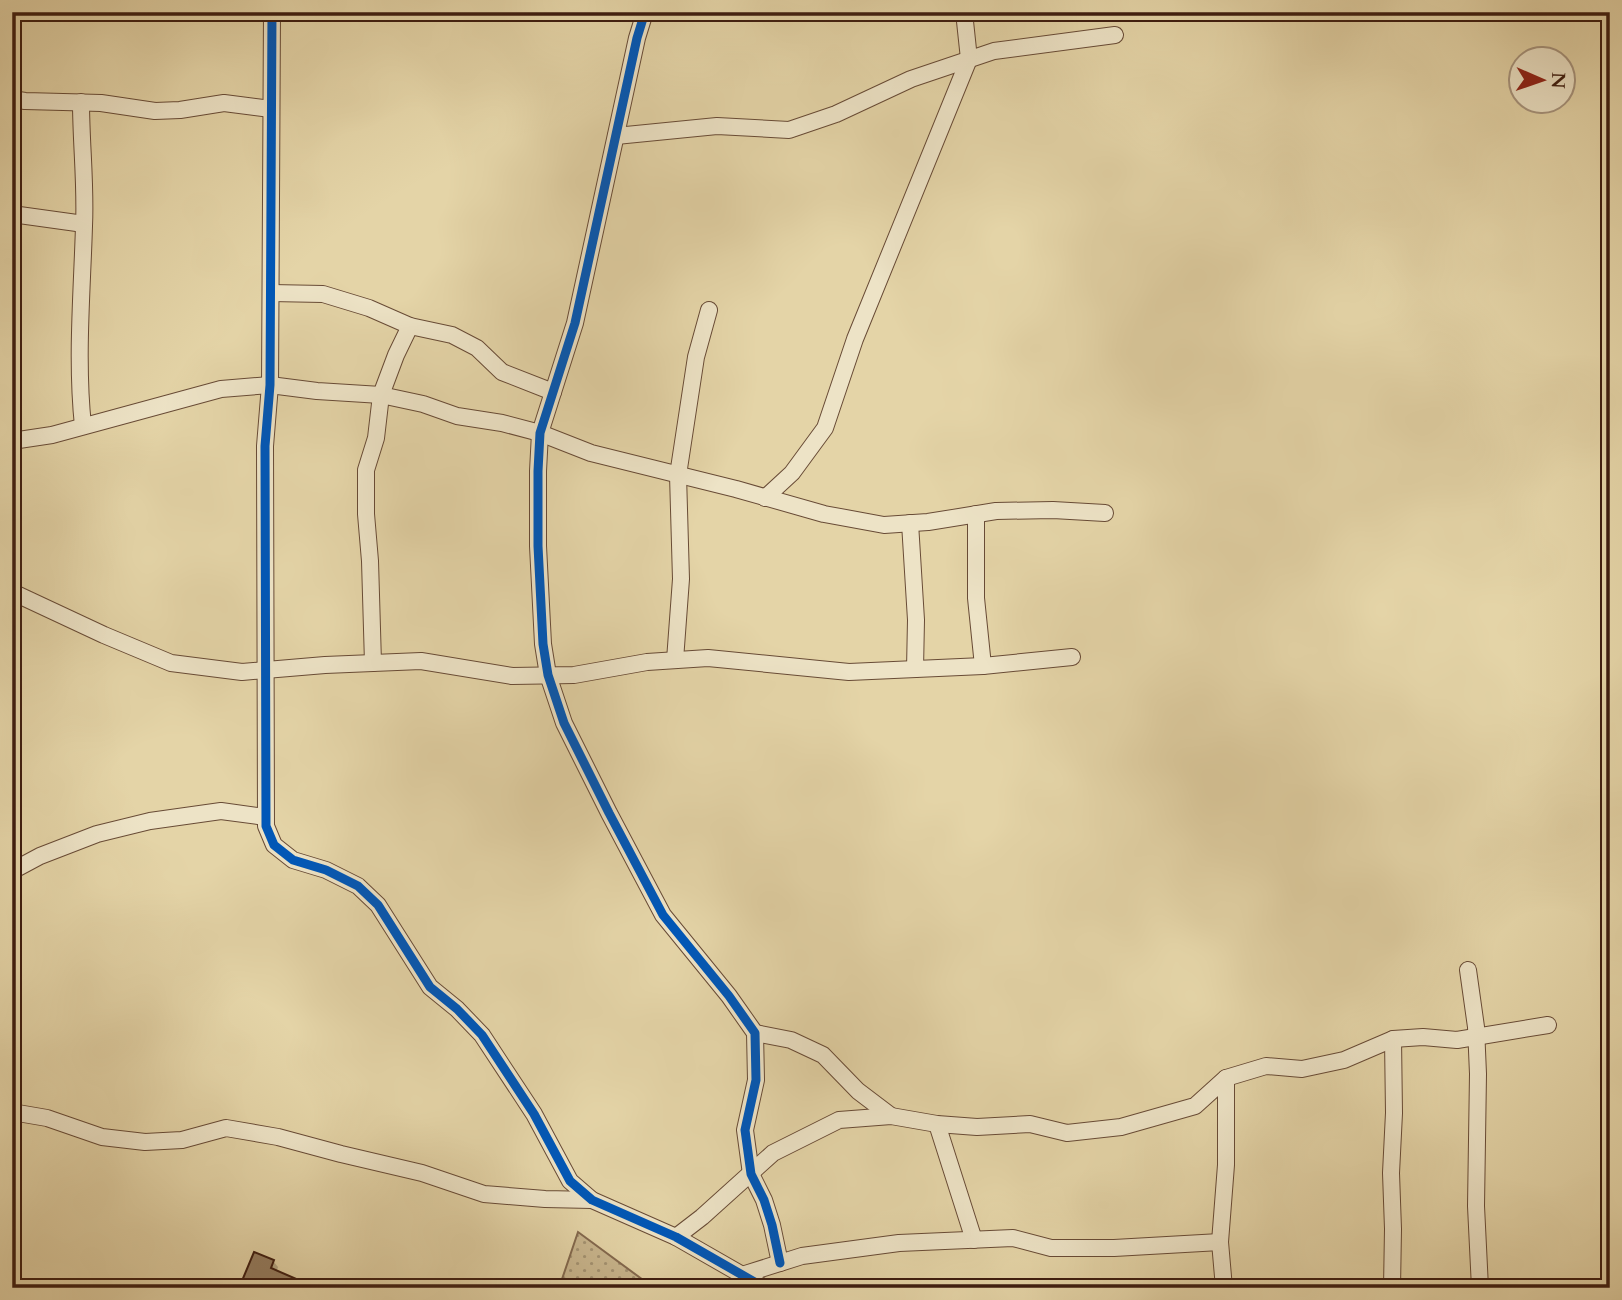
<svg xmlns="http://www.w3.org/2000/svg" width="1622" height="1300" font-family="Cardo,serif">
  <defs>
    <pattern id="grass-dots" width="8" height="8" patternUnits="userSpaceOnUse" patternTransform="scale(1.75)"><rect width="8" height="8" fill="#c8b58d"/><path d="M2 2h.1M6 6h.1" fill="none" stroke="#a49372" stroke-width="1.8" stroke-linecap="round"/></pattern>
  </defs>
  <rect width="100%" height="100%" fill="#e4d4a7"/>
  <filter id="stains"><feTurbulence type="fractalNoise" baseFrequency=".00286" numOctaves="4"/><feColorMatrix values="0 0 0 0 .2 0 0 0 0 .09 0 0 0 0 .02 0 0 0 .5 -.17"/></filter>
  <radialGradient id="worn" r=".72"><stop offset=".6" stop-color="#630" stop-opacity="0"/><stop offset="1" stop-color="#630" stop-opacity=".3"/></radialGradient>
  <path fill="url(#grass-dots)" stroke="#83694e" stroke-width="2" d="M578,1232L654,1288H559Z"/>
  <path fill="#0003" d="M273,1261L278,1267L276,1273L241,1288Z"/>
  <path fill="#947c5f" stroke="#3e1d10" stroke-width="2" d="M254,1252L274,1260L271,1268L317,1288H239Z"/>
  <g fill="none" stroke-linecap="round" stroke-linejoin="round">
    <g stroke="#684b36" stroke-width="18">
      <g id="street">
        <path d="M272,12L270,385L265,446L266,826L274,845L293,860L326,870L358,886L378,905L430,987L457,1009L482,1035L534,1114L570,1181L592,1200L676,1237L765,1288"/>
        <path d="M645,12L637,38L575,323L540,433L538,471V546L543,644L548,675L564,723L609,813L663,915L729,996L755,1033L756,1080L745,1130L751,1174L764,1200L772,1225L780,1263"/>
        <path d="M12,99L25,101L101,103L155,111L180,110L224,103L271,109"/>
        <path d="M81,102C81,143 86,186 84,226C82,293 76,360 83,426"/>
        <path d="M616,136L717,126L789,130L836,114L911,79L994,51L1115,35"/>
        <path d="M12,214L84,224"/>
        <path d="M271,293L323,294L369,308L410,326L452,335L477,348L502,372L553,392"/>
        <path d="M12,441L52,435L221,389L270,385L317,391L381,395L423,404L457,416L502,423L540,433L591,453L736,489L824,514L884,525L928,522L996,511L1053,510L1105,513"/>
        <path d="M765,498L792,473L825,428L855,339L969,59L964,12"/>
        <path d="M976,514V598L983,666"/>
        <path d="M910,523L916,620L915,669"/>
        <path d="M12,592L104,635L171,663L242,672L325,665L421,661L512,676L574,675L647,662L708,658L849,672L983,666L1072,657"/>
        <path d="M675,660L681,579L678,475L696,357L709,310"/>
        <path d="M373,663L370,561L366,514V470L376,438L381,395L396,355L410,326"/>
        <path d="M12,871L40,856L97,834L150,821L221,811L265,817"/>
        <path d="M1468,970L1476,1027L1478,1074L1476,1206L1480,1288"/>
        <path d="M755,1033L791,1040L823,1055L858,1091L891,1116"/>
        <path d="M12,1112L47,1118L102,1137L145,1142L182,1140L226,1128L278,1137L341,1154L422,1173L484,1194L545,1199L592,1200"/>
        <path d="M937,1124L974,1240"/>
        <path d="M676,1237L702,1217L773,1153L839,1120L891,1116L937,1124L977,1127L1030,1124L1067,1133L1121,1127L1195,1106L1226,1078L1266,1066L1302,1069L1344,1060L1393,1039L1423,1037L1457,1040L1548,1025"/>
        <path d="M742,1275L802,1256L899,1243L1013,1238L1051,1248H1114L1220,1242"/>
        <path d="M1224,1288L1220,1242L1226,1165V1078"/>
        <path d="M1392,1288L1393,1229L1391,1173L1394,1113L1393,1039"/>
      </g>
    </g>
    <use href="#street" stroke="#ede3c6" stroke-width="16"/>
    <g stroke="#ede3c6" stroke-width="13">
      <g id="cycleway">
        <path d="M272,12L270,385L265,446L266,826L274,845L293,860L326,870L358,886L378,905L430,987L457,1009L482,1035L534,1114L570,1181L592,1200L676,1237L765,1288"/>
        <path d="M645,12L637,38L575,323L540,433L538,471V546L543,644L548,675L564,723L609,813L663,915L729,996L755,1033L756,1080L745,1130L751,1174L764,1200L772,1225L780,1263"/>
      </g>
    </g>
    <use href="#cycleway" stroke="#0057b8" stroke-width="9"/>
  </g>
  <rect width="1622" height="1300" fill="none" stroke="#e4d4a7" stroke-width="42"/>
  <rect x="14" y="14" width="1594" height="1272" fill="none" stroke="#3e1d10" stroke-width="3.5"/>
  <rect x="21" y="21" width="1580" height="1258" fill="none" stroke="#3e1d10" stroke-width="2"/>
  <g transform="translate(1542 80) rotate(92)"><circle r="33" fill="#ede3c6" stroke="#a7947d" stroke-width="2"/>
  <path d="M0-5L12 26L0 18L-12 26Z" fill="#8f2418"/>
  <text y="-10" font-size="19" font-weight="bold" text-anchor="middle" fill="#3e1d10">N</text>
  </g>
  <rect width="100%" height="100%" filter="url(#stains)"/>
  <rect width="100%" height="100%" fill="url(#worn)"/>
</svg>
